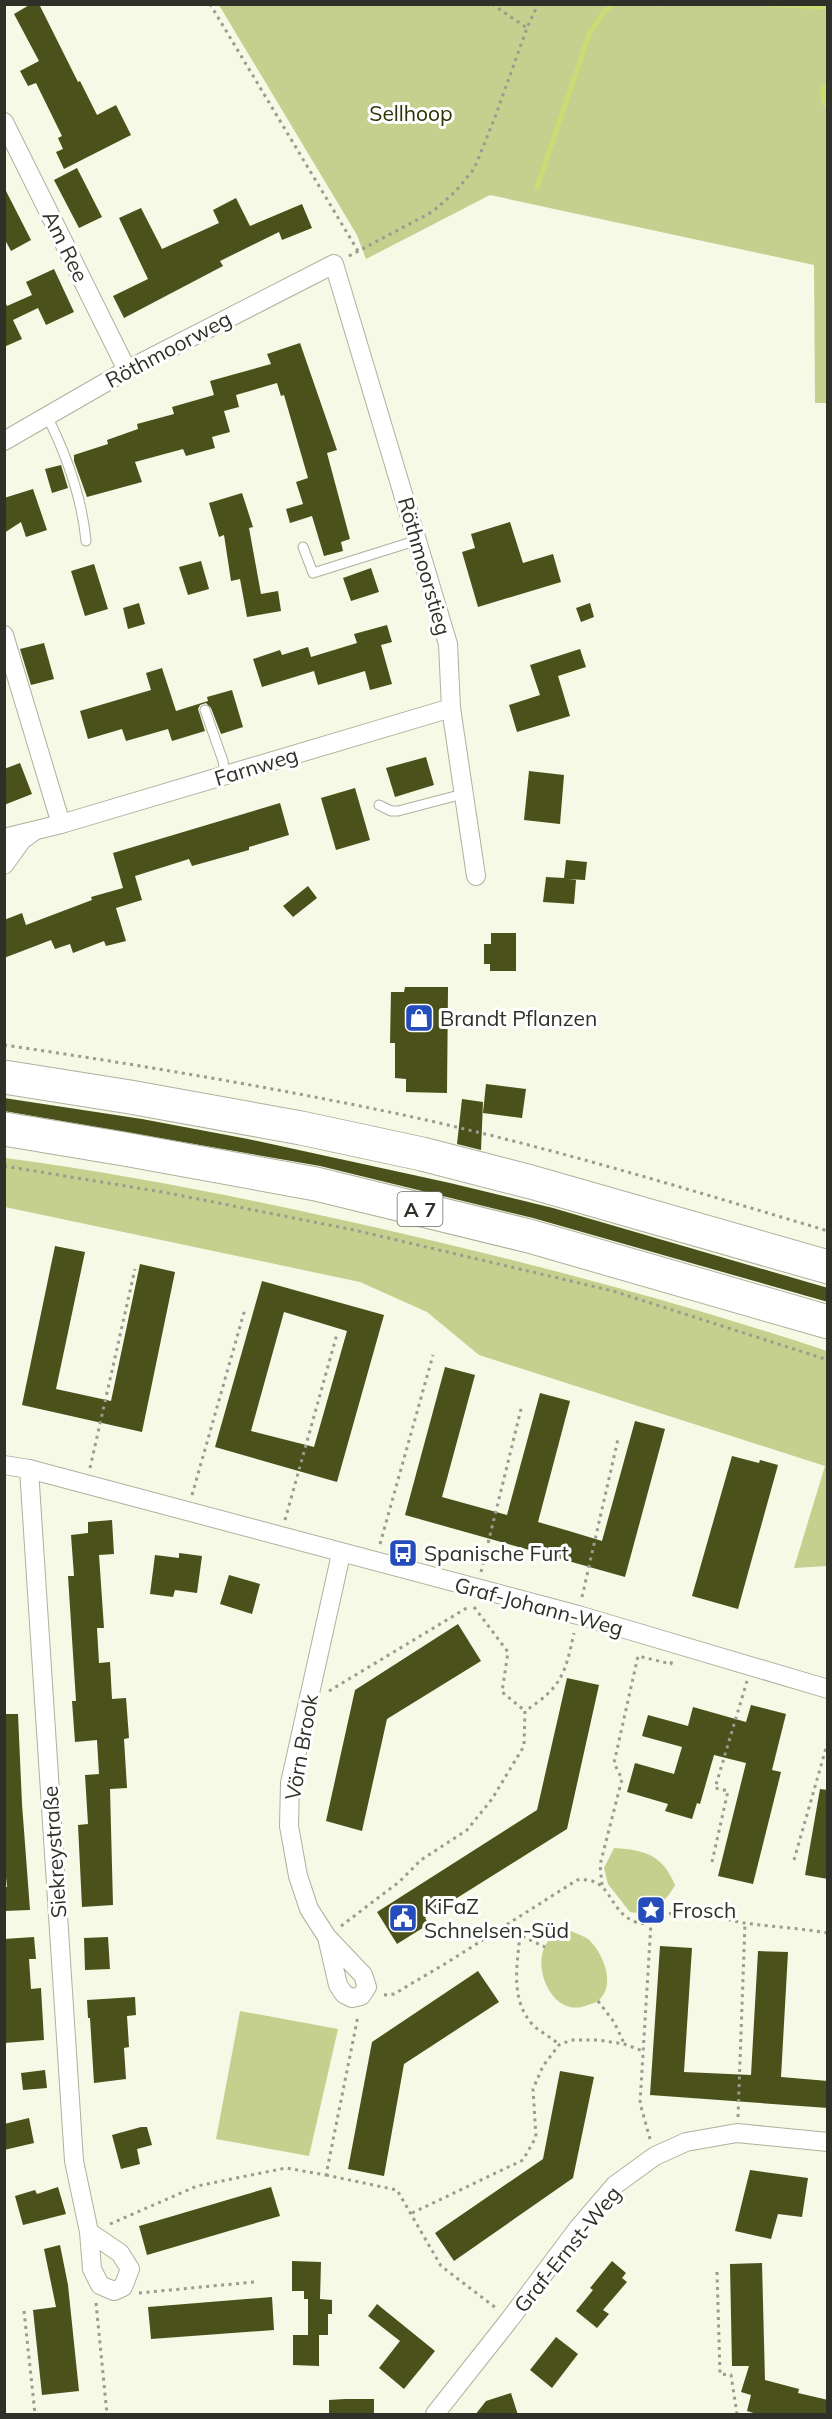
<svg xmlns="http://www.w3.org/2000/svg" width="832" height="2419" font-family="Mulish,sans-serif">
  <rect width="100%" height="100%" fill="#f5f9e5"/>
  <g fill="#c5cf8e">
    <path d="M219,5H827V403H815L814,265L490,195L366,259L357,235Z"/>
    <path d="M5,1158C133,1175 260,1201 387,1230C535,1264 683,1303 827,1351V1566L794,1568L825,1466L479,1355L427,1312L360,1282L5,1207Z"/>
    <path d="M614,1848C646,1850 662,1855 675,1885C666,1902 650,1916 630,1912L608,1884L604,1868Z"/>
    <path d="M571,1931C577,1934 584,1936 588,1939C603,1952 617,1986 598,2001C596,2003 589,2004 585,2006C547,2019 524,1948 558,1934C562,1932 567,1932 571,1931Z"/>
    <path d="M240,2011L338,2029L309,2156L216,2139Z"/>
  </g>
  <path fill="#cedb74" d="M827,84H828L827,108L824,107L819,94L821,86Z"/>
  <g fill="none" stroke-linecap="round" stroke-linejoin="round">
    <g stroke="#cedb74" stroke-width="5">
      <path d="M658,4H662"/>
      <path d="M762,4L828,7"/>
      <path d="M537,187L590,32L605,11L612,4"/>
    </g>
  </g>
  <g fill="#4b511a" fill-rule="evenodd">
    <path d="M31,4H39L78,82L80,81L97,115L116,105L131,135L64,169L56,152L63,149L58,138L62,136L36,83L28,86L20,71L39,61L14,14Z"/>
    <path d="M77,168L102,217L79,228L54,180Z"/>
    <path d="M4,187L31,240L11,251L4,238Z"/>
    <path d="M236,198L250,226L302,204L312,228L282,240L279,232L220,261L223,266L124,318L113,296L148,279L119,218L141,208L162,249L219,223L213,210Z"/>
    <path d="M54,269L74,312L46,325L38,308L13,320L22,339L4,347V300L7,306L32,295L26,282Z"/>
    <path d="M300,343L337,450L327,453L350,539L341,542L343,551L324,556L312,516L290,523L286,509L303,504L296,482L308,478L284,395L281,396L277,383L236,395L239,407L224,411L230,432L212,437L215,448L186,456L183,449L135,462L142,482L87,497L74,461V455L108,444L107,440L138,429L137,424L174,414L172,407L214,395L210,381L271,364L267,354Z"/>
    <path d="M61,465L68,488L52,493L45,469Z"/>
    <path d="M33,489L47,530L26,537L21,522L4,533V498Z"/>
    <path d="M242,493L253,527L249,528L261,594L278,591L281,611L247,617L240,579L231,581L224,535L219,537L209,503Z"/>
    <path d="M510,522L523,563L553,554L561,582L478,607L462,552L475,548L471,534Z"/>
    <path d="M201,561L209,589L188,595L179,567Z"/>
    <path d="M94,564L108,609L85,616L71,571Z"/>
    <path d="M371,568L379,592L351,601L343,578Z"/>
    <path d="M139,603L145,624L128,629L123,608Z"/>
    <path d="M590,603L594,617L581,622L576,608Z"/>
    <path d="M387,625L392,642L381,645L392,684L370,690L365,671L318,685L314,671L262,687L253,659L280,650L282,655L308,647L311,657L357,643L354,634Z"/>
    <path d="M44,643L54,679L31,685L20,649Z"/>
    <path d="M580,649L586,667L558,676L570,716L517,732L509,705L540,695L530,665Z"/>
    <path d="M162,668L176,711L208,701L207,697L232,690L243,727L221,734L211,708L206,703L200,705L198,709L205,731L172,741L168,729L126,741L122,729L88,739L80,711L151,690L146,673Z"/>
    <path d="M426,757L434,785L395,797L386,768Z"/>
    <path d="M20,763L32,794L4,805V769Z"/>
    <path d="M529,771L564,775L560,824L524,820Z"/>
    <path d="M355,788L370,840L336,850L321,798Z"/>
    <path d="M280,803L289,835L249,847V850L192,866L189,859L135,876L142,900L116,908L126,941L106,946L104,941L73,953L70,944L55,949L51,940L4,958V920L22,913L26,925L92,900L91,897L123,888L113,853Z"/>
    <path d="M566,860L587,862L585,880L568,879L576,880L574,904L543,902L546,877L564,878Z"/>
    <path d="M308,886L317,898L293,917L283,906Z"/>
    <path d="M491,933H516V971H490V964H484V944H491Z"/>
    <path d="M405,987H448L447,1093L406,1092V1079L395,1078V1043H390L391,992H404Z"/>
    <path d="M486,1084L526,1089L522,1118L483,1113Z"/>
    <path d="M4,1098L142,1119L248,1139L450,1183L553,1208L828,1288V1302L533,1218L320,1166L4,1111Z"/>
    <path d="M462,1099L483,1102L481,1150L457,1144Z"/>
    <path d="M55,1246L85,1252L56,1389L111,1401L140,1264L175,1272L142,1432L22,1405Z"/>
    <path d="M262,1281L384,1315L337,1482L215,1447ZM284,1312L347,1331L314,1447L251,1431Z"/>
    <path d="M445,1367L475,1375L442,1497L507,1515L540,1393L570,1401L538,1522L569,1531L602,1541L635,1421L665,1429L625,1577L405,1515Z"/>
    <path d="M732,1456L759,1463L760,1460L778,1465L738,1609L692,1596Z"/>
    <path d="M112,1520L114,1554L99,1555L104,1628H97L99,1663L110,1662L112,1699L126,1698L129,1738L124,1739L127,1788L110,1789L113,1905L82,1907L78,1825L88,1824L85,1775L99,1774L97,1740L75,1742L72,1701H76L68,1576H74L71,1535L88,1533V1522Z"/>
    <path d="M179,1553L202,1556L197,1593L175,1590L173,1597L150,1594L155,1555L179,1558Z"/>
    <path d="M229,1575L260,1584L252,1614L220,1604Z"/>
    <path d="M458,1624L481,1661L387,1719L362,1831L326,1821L355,1690Z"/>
    <path d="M567,1678L599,1685L567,1829L425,1918L429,1924L397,1944L377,1912L537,1810Z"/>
    <path d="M751,1705L786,1714L772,1770L781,1772L753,1884L718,1876L746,1763L714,1755L700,1804L697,1803L692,1819L665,1811L668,1804L627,1792L635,1763L674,1774L682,1747L642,1736L648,1715L688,1726L693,1707L746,1722Z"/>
    <path d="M4,1714H18L22,1804L30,1910L4,1911V1887H7L4,1858Z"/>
    <path d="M820,1789L828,1790V1879L805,1875Z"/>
    <path d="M34,1937L36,1959H29L31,1989L41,1988L44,2040L4,2043V1979H6L4,1939Z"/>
    <path d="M108,1937L110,1969L85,1970L84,1938Z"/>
    <path d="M660,1946L692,1948L684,2072L751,2075L758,1951L788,1952L781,2077L828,2081V2108L650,2095Z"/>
    <path d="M478,1971L499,2002L404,2064L384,2176L348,2169L372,2042Z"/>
    <path d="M135,1997L136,2015L127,2016L129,2047L124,2048L126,2079L94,2083L90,2018H88L87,2000Z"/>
    <path d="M45,2070L47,2088L23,2090L21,2073Z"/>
    <path d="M560,2071L594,2077L573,2178L454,2261L435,2233L543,2159Z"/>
    <path d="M29,2118L34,2143L4,2150V2124Z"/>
    <path d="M141,2127H147L152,2145L137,2149L140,2164L121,2169L112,2135Z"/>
    <path d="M750,2170L808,2178L802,2217L778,2214L771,2239L735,2231Z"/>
    <path d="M58,2187L66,2214L23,2225L15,2196L35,2190L37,2194Z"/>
    <path d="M271,2187L280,2216L147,2255L139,2226Z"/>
    <path d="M60,2245L68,2285L79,2391L42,2395L33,2310L56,2307L44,2249Z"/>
    <path d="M292,2261L321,2262L320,2299L332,2300V2314H328V2335H308V2299H304V2291H292Z"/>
    <path d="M612,2261L626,2273L622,2278L627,2282L603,2310L609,2314L597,2328L576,2311L593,2290L590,2288Z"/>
    <path d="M762,2263L765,2380L799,2389L798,2393L828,2400V2415H760L747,2411L751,2395L741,2392L749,2366H732L730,2264Z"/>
    <path d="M272,2297L274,2330L151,2339L148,2307Z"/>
    <path d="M377,2304L435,2351L404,2389L379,2368L400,2341L368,2316Z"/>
    <path d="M293,2335H319V2366L293,2365Z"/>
    <path d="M556,2337L578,2354L552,2388L530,2370Z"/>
    <path d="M511,2393L518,2415H475L486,2401Z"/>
    <path d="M345,2399H374V2415H329V2400Z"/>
  </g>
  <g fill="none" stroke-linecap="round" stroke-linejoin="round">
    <g stroke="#aeb19e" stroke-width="11">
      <g id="lane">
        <path d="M47,416C66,454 82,499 86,541"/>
        <path d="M303,547L313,573L418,540"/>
        <path d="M205,710L223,761L225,775"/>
        <path d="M379,805L391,811H398L463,794"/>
      </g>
    </g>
    <g stroke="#aeb19e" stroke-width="20">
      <g id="street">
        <path d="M4,122L127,370"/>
        <path d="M4,441L127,370L334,264L448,644L451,708L476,876"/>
        <path d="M4,635L61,824"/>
        <path d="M4,838L61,824L451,708"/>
        <path d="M4,865L22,840L33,832"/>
        <path d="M4,1465L29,1469L578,1615L828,1689"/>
        <path d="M29,1469L74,2161L89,2232L92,2269L100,2285L114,2291L123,2287L130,2269L120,2253L89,2232"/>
        <path d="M327,1937L363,1975L367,1987L361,1996L352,1998L344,1994L338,1985L327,1937L309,1909L298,1876L289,1826L290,1783L341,1554"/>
        <path d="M435,2414L510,2319L579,2227L615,2185L655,2156L686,2142L737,2133L828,2142"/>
      </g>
    </g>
    <g stroke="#aeb19e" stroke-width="35">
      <g id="highway">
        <path d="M4,1077L130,1097L301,1128L422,1154L531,1182L828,1267"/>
        <path d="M4,1129L124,1149L316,1184L529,1236L828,1322"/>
      </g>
    </g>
    <g stroke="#999c8e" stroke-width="3" stroke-dasharray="3 4.5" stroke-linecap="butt">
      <path d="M210,4L358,251"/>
      <path d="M492,4L527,28"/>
      <path d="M349,256L432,212L455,192L474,169L495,117L527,28L538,4"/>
      <path d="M4,1045C135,1064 265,1086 394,1113C540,1144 684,1188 828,1231"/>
      <path d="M4,1166L168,1193L354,1230L613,1291L828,1360"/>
      <path d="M90,1468L135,1269"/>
      <path d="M192,1495L245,1309"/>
      <path d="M285,1520L337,1334"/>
      <path d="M380,1544L433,1355"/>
      <path d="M481,1572L522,1405"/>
      <path d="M582,1597L618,1439"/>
      <path d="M474,1607L508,1652L502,1692L525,1711"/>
      <path d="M329,1691L470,1606"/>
      <path d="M794,1860L828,1741"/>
      <path d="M712,1862L728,1791L715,1788L747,1681"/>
      <path d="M602,1885L600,1865L622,1779L614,1763L638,1656L671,1664L672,1660"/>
      <path d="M341,1926L399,1882L421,1860L467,1830L492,1799L524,1746L525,1711C562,1687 565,1674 574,1633"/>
      <path d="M502,1927L545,1947"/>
      <path d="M520,1935C517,1966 510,2000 533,2025C541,2033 552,2037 559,2045"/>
      <path d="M384,1995L394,1994L448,1962L577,1880C612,1876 607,1909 633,1921C652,1930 663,1912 681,1911C693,1910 730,1921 745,1923C772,1927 800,1928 828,1933"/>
      <path d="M598,2001L614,2022L624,2043"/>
      <path d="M738,2117L745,1923"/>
      <path d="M650,2139L640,2103L651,1923"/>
      <path d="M326,2175L397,2190L441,2266L496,2308"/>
      <path d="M412,2213L523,2160L536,2137L533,2089L543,2066L559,2045L571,2040H598L624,2044L643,2051"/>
      <path d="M110,2224L197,2186L286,2168L326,2175L358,2016"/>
      <path d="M717,2272L720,2374L731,2375L737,2414"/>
      <path d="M139,2293L254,2282"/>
      <path d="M96,2303L107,2414"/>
      <path d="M24,2311L35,2414"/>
    </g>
    <use href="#lane" stroke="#fff" stroke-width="9"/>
    <use href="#street" stroke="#fff" stroke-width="18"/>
    <use href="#highway" stroke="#fff" stroke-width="33"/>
  </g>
  <defs>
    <g id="shop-square" transform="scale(1.5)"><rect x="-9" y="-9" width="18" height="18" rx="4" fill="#244cba" stroke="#fff"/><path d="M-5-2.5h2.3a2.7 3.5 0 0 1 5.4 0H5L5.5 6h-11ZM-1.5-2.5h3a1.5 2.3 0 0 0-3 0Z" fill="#fff"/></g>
    <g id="bus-square" transform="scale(1.5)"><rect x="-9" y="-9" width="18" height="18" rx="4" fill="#244cba" stroke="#fff"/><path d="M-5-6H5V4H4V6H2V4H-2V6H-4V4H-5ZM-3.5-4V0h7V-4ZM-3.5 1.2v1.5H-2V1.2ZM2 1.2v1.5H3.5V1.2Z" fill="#fff"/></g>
    <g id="sight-square" transform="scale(1.5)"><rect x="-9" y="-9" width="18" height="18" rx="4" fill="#244cba" stroke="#fff"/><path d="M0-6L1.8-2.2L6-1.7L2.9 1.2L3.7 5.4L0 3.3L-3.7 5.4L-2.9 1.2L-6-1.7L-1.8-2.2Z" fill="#fff"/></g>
    <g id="civic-square" transform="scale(1.5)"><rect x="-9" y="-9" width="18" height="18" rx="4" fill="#244cba" stroke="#fff"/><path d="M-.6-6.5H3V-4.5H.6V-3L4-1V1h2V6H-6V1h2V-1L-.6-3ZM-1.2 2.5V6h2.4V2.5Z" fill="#fff"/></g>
  </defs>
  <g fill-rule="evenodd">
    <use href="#shop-square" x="419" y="1018"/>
    <use href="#bus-square" x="403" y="1553"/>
    <use href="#sight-square" x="651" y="1910"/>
    <use href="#civic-square" x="403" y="1918"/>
  </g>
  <g text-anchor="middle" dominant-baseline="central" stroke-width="6" stroke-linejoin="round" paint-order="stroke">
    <rect fill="#fff" stroke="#6d6e68" stroke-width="1.5" x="397.5" y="1192" width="45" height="34" rx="4.5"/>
    <g font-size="20" font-weight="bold" fill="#2f3028">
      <text x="420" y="1209">A 7</text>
    </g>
    <g font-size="21" fill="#2d3104" stroke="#fff">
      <text x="411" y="113">Sellhoop</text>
    </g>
    <g font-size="21" fill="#2f3028" stroke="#fff">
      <text transform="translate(66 246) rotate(64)">Am Ree</text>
      <text transform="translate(168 349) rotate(-28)">Röthmoorweg</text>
      <text transform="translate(425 566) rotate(74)">Röthmoorstieg</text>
      <text transform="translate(256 766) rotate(-17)">Farnweg</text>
      <text transform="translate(539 1606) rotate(15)">Graf-Johann-Weg</text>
      <text transform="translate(301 1747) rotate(-80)">Vörn Brook</text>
      <text transform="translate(54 1852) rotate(-94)">Siekreystraße</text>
      <text transform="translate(567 2249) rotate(-51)">Graf-Ernst-Weg</text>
    </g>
    <g font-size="21" fill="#2f3028" stroke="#fff" text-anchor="start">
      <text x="440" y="1018">Brandt Pflanzen</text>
      <text x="424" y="1553">Spanische Furt</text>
      <text x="424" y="1906">KiFaZ<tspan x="424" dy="24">Schnelsen-Süd</tspan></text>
      <text x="672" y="1910">Frosch</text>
    </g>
  </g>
  <rect width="832" height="2419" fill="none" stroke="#2f3028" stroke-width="12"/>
</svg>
